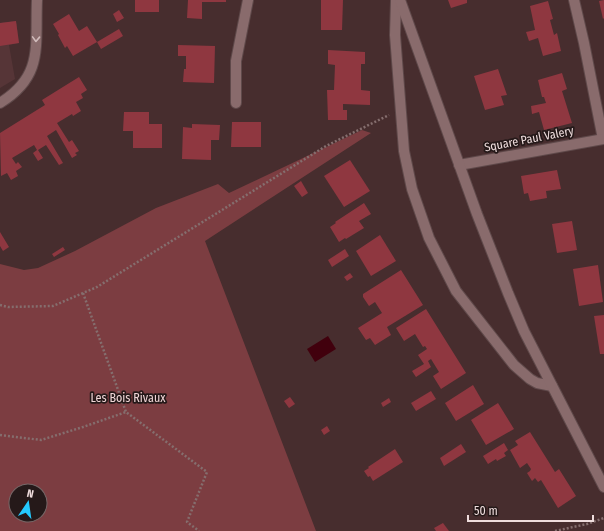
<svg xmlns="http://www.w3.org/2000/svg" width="604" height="531" font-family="'Fira Sans Condensed',sans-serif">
  <rect width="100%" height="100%" fill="#472d2e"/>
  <path fill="#563537" d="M16,21L19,43L9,45L15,79L0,88V23Z"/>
  <path fill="#7c3d41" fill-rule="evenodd" d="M362,130L371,133L205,241L316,531H0V264L24,270L38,268L75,251L156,208L218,184L229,193ZM16,491H40V515H16Z"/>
  <path fill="#41000d" d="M328,336L336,349L315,362L307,349Z"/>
  <g fill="#8f3740">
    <rect x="135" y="0" width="24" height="12"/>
    <path d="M188,0H226V2H202V19L187,18Z"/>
    <path d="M321,0H343L342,30H321Z"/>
    <path d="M448,0H467V3L451,8Z"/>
    <path d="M604,0V18L603,19L599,1Z"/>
    <path d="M548,1L553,19L550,20L554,35L557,33L561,51L543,56L538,38L529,41L526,32L535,30L530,6Z"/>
    <path d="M119,10L124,18L117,22L113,14Z"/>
    <path d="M69,14L79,31L87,26L97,42L73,56L67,46L65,48L58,35L59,34L53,24Z"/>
    <path d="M16,21L19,43L0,46V23Z"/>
    <path d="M119,29L123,36L101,49L97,42Z"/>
    <path d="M178,45L215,46L214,83L183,82L184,69H186V56H178Z"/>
    <path d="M328,50L365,52V64H361V90L370,91V105L343,104V110H347V120H328L327,90H334L335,65L328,64Z"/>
    <path d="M498,69L507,95L501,96L504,105L485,110L474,76Z"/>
    <path d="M562,73L567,89L562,91L572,123L544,130L539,112L532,114L531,106L546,103L544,97H542L538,80Z"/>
    <path d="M79,77L87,90L81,94L83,98L76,102L81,111L73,116L72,114L57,123L69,142L72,140L79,151L75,153L77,155L72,158L56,130L47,136L63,163L59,165L46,145L38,150L43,158L38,161L33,153L37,150L34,145L12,158L16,164L18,162L22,167L16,171L18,176L11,180L7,173L1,176L0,133L45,105L42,100Z"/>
    <path d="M124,112H149V124H162V148H133V131H123Z"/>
    <path d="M232,122H261V147H231Z"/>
    <path d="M192,124L220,125L219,140H211V160L182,159L183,127L192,128Z"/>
    <path d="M350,160L370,191L344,207L324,176Z"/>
    <path d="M557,170L561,189L546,191L547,198L530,201L528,193L524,194L521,176Z"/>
    <path d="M301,181L308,193L302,197L294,186Z"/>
    <path d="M364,203L371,214L359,221L364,228L346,239L345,238L339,242L330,227L336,223L335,222Z"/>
    <path d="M572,221L577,250L557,253L552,224Z"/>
    <path d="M0,232L9,247L3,251L0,246Z"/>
    <path d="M380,235L396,261L371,276L356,251Z"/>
    <path d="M63,247L65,250L54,257L52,254Z"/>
    <path d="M345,249L349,256L332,267L328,260Z"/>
    <path d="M598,265L603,302L579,306L573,269Z"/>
    <path d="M401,270L423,305L387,327L391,335L375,345L370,338L366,340L358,328L382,313L375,302L369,306L363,297V294Z"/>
    <path d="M350,273L353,277L347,281L344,277Z"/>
    <path d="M426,309L466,373L441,389L433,376L439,372L431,359L428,361L431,367L416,377L412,371L424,364L418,355L427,349L425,346L423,347L415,334L404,341L396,328Z"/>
    <path d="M604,315V354H600L594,316Z"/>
    <path d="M473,385L484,404L456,421L445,403Z"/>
    <path d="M431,391L436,399L416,411L411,403Z"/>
    <path d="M290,397L295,404L289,408L284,401Z"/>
    <path d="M389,398L391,402L383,407L381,403Z"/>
    <path d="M498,403L514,429L486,445L471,420Z"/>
    <path d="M327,426L330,431L324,435L321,430Z"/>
    <path d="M530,432L555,472L559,469L576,496L558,508L541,480L538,482L535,478L532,481L527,473L530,471L531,469L527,463L520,468L510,450L518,445L515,441Z"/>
    <path d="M504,443L508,450L504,453L506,456L497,461L496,459L488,464L483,456Z"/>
    <path d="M461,444L466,452L444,466L440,458Z"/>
    <path d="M395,449L403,462L373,481L370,476L368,477L364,471L369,468L368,467Z"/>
    <path d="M443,523L449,531H436L434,528Z"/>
  </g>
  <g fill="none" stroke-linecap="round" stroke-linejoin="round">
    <g stroke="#5f494a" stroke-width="12">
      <g id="street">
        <path d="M396,0L395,35L404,151L412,189L429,238L456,291L514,365L530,379L537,383L552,386"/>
        <path d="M574,0L584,43L603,139"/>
        <path d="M0,103C44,76 35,46 37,0"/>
        <path d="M236,103V61L248,0"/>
        <path d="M459,165L604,139"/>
      </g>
    </g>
    <g stroke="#5f494a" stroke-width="12">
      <path id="secondary" d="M400,0L477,214L508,293L524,331L604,487"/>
    </g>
    <g stroke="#856e6e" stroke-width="2.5" stroke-dasharray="2 2" stroke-linecap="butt">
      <path d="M83,293L126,412"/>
      <path d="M0,305L8,307L53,306L97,287L326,146L389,115"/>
      <path d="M0,435L41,440L83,427L126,412L207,472L187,522L199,531"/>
      <path d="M555,531L587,524L604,518"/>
    </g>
    <use href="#street" stroke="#896b6c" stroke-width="10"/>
    <use href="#secondary" stroke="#896b6c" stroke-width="10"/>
  </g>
  <defs><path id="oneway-chevron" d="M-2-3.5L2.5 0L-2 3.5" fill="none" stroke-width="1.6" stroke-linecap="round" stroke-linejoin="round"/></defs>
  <use stroke="#d0bbbb" href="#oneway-chevron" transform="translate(36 39) rotate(92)"/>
  <g text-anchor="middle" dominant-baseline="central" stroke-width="3.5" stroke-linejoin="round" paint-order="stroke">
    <g font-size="12" fill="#efdddd" stroke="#251919">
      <text transform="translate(529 139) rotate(-11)">Square Paul Valery</text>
    </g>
    <g font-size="12" fill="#f1d6d7" stroke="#251919">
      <text x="128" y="398">Les Bois Rivaux</text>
    </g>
  </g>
  <g transform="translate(28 503) rotate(13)"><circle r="19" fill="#251919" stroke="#766767"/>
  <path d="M0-3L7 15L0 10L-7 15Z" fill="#24c9fe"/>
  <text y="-6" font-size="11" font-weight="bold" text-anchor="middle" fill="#efdddd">N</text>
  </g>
  <path d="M468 515v6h125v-6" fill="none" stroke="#efdddd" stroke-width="2"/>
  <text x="474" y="515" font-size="12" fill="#efdddd" stroke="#251919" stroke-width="3" paint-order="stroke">50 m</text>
</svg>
